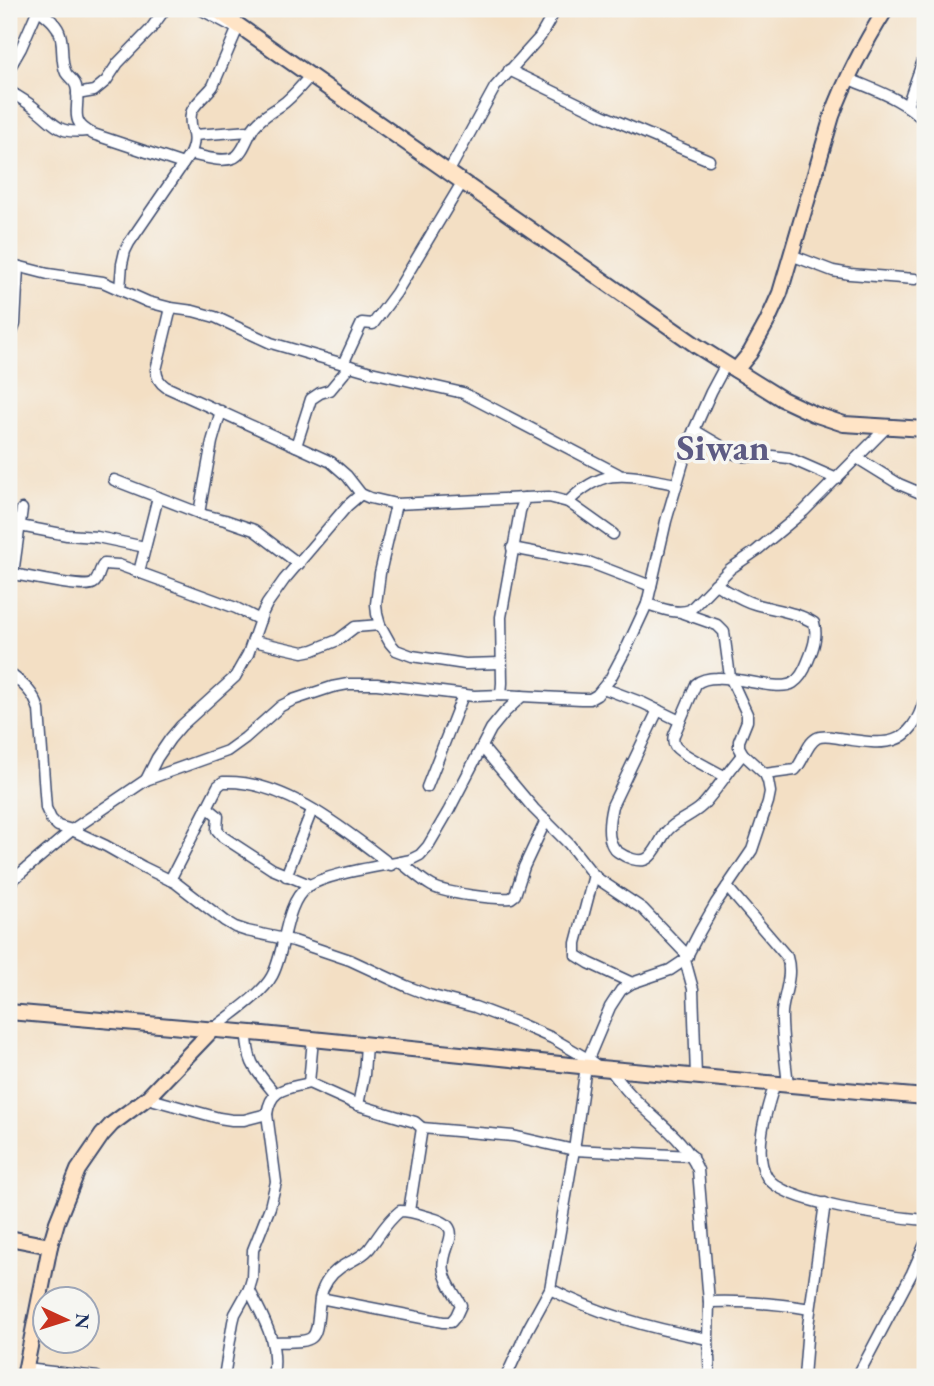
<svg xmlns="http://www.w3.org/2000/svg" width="934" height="1386" font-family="'EB Garamond',serif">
  <rect width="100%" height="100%" fill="#f6f6f2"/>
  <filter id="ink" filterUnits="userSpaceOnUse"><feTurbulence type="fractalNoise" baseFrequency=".0143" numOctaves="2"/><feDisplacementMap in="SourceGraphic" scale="14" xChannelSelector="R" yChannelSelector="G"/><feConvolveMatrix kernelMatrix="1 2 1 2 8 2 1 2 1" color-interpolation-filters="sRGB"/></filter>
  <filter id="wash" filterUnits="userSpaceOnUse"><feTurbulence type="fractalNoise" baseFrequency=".00686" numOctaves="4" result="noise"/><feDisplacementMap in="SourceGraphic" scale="28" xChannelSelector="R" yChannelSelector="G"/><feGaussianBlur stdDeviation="1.57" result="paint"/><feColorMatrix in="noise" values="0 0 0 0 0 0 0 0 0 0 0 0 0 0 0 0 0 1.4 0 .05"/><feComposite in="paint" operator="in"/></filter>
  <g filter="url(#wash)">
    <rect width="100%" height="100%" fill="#f3dfc4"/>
  </g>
  <g filter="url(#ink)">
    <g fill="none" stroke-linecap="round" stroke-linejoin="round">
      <g stroke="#3b496d" stroke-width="13">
        <g id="street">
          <path d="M38,9C46,16 57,23 60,34C64,46 60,61 66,73C69,78 74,80 76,86C82,107 66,121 93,134L183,164"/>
          <path d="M9,69L21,48L38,9"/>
          <path d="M509,70L602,115L709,160"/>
          <path d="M847,78C874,90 905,99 925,122"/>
          <path d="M9,91C18,97 28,102 37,110C56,125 58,134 86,131"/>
          <path d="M77,94L94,91L106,81L118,63L150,30L165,9"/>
          <path d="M907,106L925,55"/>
          <path d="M194,135L250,131"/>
          <path d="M190,154C202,156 221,163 233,158C243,155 248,135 254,127C261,117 270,113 280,106C292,98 301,86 311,75"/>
          <path d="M449,171L495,87L540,37L556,9"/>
          <path d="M791,255L833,271L850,274L915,279"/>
          <path d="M9,264L48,274L103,282L148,302L171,308L193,311L215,317L271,343L371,372L463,393L618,474"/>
          <path d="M120,289L122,264L125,251L129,243L190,154C199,134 188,130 191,114C192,106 207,94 213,86L239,25L232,26L200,9"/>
          <path d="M171,308L156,370C157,378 159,382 166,387L331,462L347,476L361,494L370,498L396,504L525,498"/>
          <path d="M9,341L15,324L18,267"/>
          <path d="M343,364L362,323L373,324L396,293L463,181"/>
          <path d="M694,430L735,454L743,456H772L789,458L837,479"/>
          <path d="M296,446L311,399L320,393L330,390L350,366"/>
          <path d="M857,458L899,484L925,495"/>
          <path d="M114,480L204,515L225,520L254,530L299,564"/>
          <path d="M396,504L380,573L376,604L377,614L380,625L390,643L396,650L412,656L465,664L501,663"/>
          <path d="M199,513L212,442L221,411"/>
          <path d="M20,526L67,535L97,537L145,547"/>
          <path d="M613,534L568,502C606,464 629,476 676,484"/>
          <path d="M512,548L591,563L651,586"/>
          <path d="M139,572L158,497"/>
          <path d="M13,574L22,509"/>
          <path d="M9,576L13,574C25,576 88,590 94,583C100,578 98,570 104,564L119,565L236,608L260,620"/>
          <path d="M715,584C728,591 741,600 755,604C775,610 797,612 814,623C818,636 813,649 808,661C805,669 801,678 793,683C779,692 736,676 717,678C709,678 702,679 696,684L674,735C673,739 673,743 675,746C680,754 715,771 724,776"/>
          <path d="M647,604C661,608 676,615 690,610L730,569L756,551L804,511L887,427"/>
          <path d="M254,641L303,652L313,650L338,640L355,627L380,625"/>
          <path d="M9,673C23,684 34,692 39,710L46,808L51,819L58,826L72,830L106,846L143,867L176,883L225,921L235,927L247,931L294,941L350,960L406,986L429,995L475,1007L520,1024L552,1038L588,1059L600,1068"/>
          <path d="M603,688L643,703L680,721"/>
          <path d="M501,695L502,683L501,617L520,511L525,498L549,497L568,502"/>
          <path d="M658,710L612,806C609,819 605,843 618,852C625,857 640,864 648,858C657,852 660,839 667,831C676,820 692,816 702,806C717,790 728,771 743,754"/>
          <path d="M482,747L534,809L569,844L591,872L598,879L643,909L688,956"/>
          <path d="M765,774L795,770C804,761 806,744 817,738C823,735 832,737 839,738C885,745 910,750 925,698"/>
          <path d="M146,780L157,758L170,739L181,726L235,677L248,654L262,614L267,604L284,580L347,506L361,494"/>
          <path d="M427,787L463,695"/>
          <path d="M207,807L218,816L217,830L223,837L272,869L310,885"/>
          <path d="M400,862C411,870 421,880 432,886C447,894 494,899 511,898L515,895L524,867L546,820"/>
          <path d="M594,875L576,943V955L589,963L632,983"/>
          <path d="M286,876L312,810"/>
          <path d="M170,880L218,786L223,782C284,779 345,830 391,865"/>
          <path d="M9,883L72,830L146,780L227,751L245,738L281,706L293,700L332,687L348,684H377L474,696L501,695L581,699H590L597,695L610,679L628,645L647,604L666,521L690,439L711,392L726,364"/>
          <path d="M727,887L787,957C793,976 784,993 782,1012C781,1033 786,1064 788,1085"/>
          <path d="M685,960L693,989L696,1076"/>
          <path d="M213,1029C230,1015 262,995 272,976C286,951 284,904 307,887C327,873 384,866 410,860L420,855L428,846L449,810L491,729L505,712L522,696"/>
          <path d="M247,1032C247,1064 256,1070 275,1094"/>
          <path d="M313,1039L309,1083L358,1105L415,1122L422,1128L409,1211"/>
          <path d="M588,1059L610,1007L621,990L632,983L670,970L685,960L700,931L716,903L752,850L768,802L770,792L768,781L765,774L743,754L739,747V741L747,721V714L730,677L724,632L717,625L683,613"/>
          <path d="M610,1069C620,1083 630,1095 643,1107C664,1127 686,1142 698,1170L709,1302L708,1339L710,1377"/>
          <path d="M775,1083C767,1108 752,1153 767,1177C784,1204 893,1217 925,1220"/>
          <path d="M147,1098L219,1118L232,1120H244L267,1114L276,1182L270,1207L253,1250L252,1279L249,1289L235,1314L233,1322L224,1377"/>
          <path d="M358,1105L364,1075L366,1044"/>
          <path d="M267,1114C271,1087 287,1089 309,1083"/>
          <path d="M422,1128L513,1136L574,1150L692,1156"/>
          <path d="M249,1289C264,1320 279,1341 273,1377"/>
          <path d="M550,1289C600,1315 653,1329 708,1339"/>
          <path d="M709,1302C744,1301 776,1303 810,1309"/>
          <path d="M273,1342C320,1341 315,1344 320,1298L443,1322H451L456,1316L461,1305C455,1294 446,1283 444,1271C439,1247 469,1228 432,1218C421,1215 412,1211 400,1211C386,1222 379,1236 369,1249C361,1258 350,1261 341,1267C329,1275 323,1285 320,1298"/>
          <path d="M26,1369L97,1377"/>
          <path d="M506,1377L528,1329L550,1289L574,1150L586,1066"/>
          <path d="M804,1377L808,1326L825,1203"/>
          <path d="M857,1377L912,1273L925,1244"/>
        </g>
      </g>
      <g stroke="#3b496d" stroke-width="18">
        <g id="secondary">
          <path d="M215,9L697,346L782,399L814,414L844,424L925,429"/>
          <path d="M736,370L750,353L767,322L780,293L832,116C846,78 864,44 886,9"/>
          <path d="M9,1012L263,1034L600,1068L925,1097"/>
          <path d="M9,1238L50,1246"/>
          <path d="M24,1377L50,1246L57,1222L78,1170L102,1135L112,1124L147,1098L213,1029"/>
        </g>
      </g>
      <use href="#street" stroke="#fff" stroke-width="10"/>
      <use href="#secondary" stroke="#ffe4c6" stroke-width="14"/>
    </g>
  </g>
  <g text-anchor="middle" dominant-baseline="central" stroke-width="7" stroke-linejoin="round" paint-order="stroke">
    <g font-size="37" font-weight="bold" fill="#5d5b84" stroke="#f6f6f2">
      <text x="723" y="447">Siwan</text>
    </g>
  </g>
  <rect width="934" height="1386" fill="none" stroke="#f6f6f2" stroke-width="35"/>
  <g transform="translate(66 1320) rotate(94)"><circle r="33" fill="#f6f6f2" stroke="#9ea6b7" stroke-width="2"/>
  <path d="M0-5L12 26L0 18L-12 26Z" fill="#c8321e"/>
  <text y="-10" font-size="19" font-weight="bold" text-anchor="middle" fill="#1b2f5e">N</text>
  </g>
</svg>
